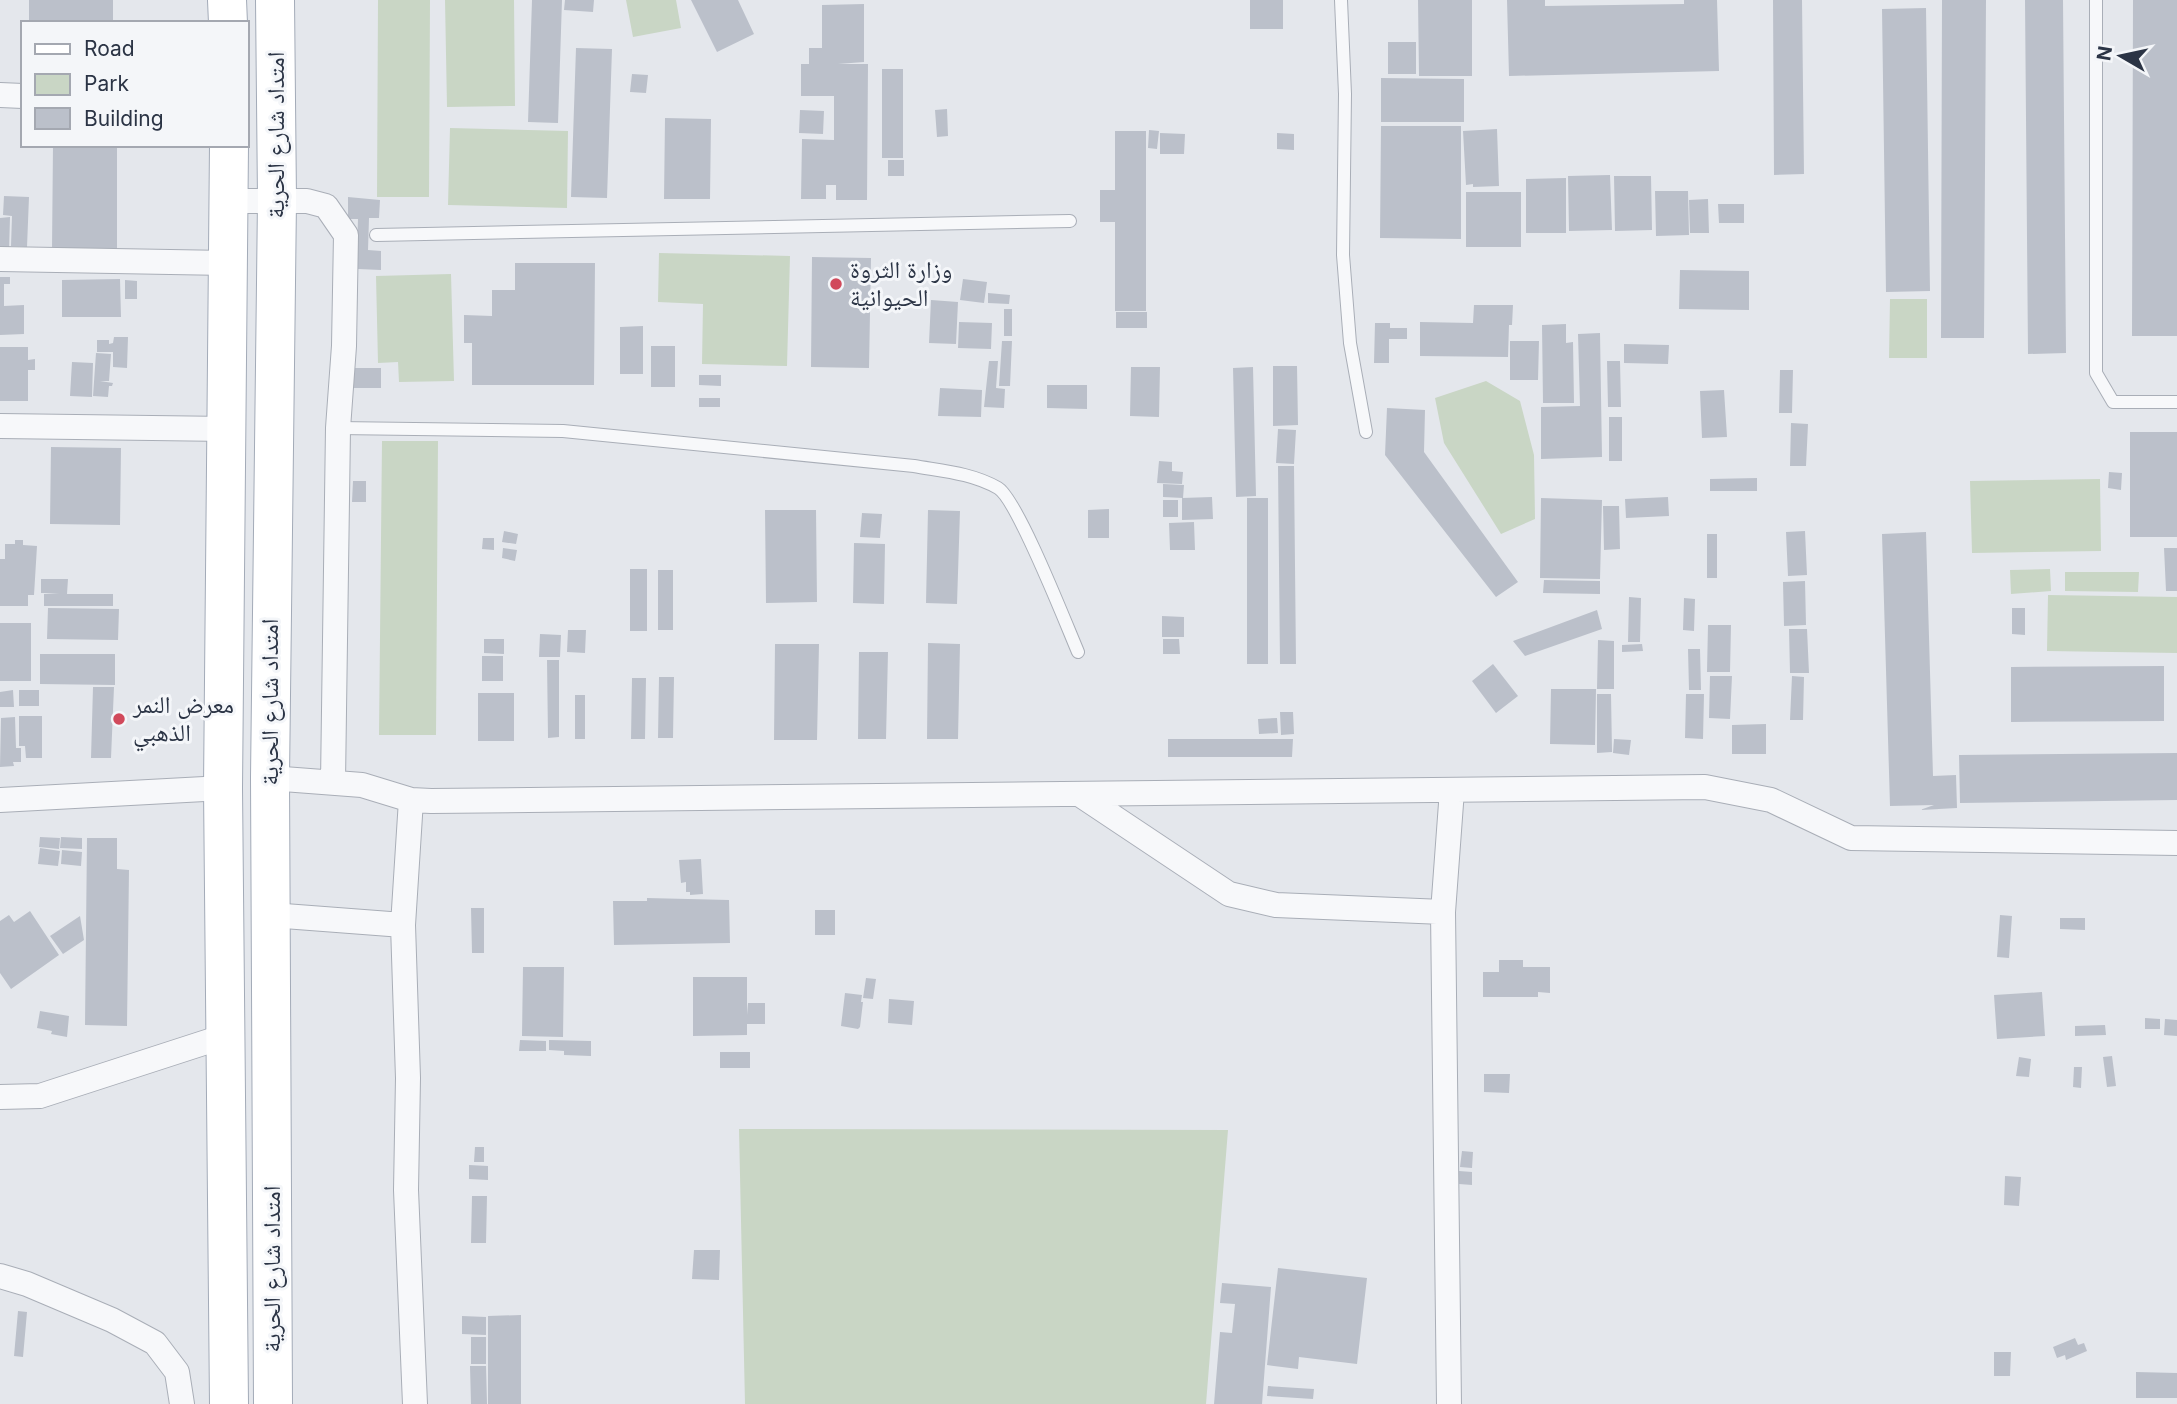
<svg xmlns="http://www.w3.org/2000/svg" width="2177" height="1404" font-family="Inter,'Noto Naskh Arabic',sans-serif">
<style>
.green{fill:#c9d6c5}
.building{fill:#bbc0ca}
.lines{fill:none;stroke-linecap:round;stroke-linejoin:round}
.lane-casing{stroke:#a9aeb7;stroke-width:14}
.street-casing{stroke:#a9aeb7;stroke-width:26}
.primary-casing{stroke:#a3abb8;stroke-width:40}
.lane{stroke:#f7f8fa;stroke-width:12}
.street{stroke:#f7f8fa;stroke-width:24}
.primary{stroke:#fff;stroke-width:38}
.poi-dot{fill:#d1495b;stroke:#f4f6f9;stroke-width:2.5}
.labels{text-anchor:middle;stroke-width:6;stroke-linejoin:round;paint-order:stroke}
.street-label{font-size:24px;fill:#2b3445;stroke:#f4f6f9}
.poi-label{font-size:24px;fill:#2b3445;stroke:#f4f6f9;text-anchor:start}
</style>
<rect width="100%" height="100%" fill="#e4e7ec"/>
<path class="green" d="M378 0H430L429 197H377Z
M445 0H514L515 106 447 107Z
M626 0H676L681 28 633 37Z
M450 128 568 131 567 208 448 205Z
M659 253 790 256 787 366 702 364 703 304 658 302Z
M451 274 454 381 399 382 398 362 378 363 376 276Z
M1890 299H1927V358H1889Z
M1486 381 1520 401 1534 455 1535 519 1501 534 1444 443 1435 398Z
M382 441H438L436 735H379Z
M2100 479 2101 551 1972 553 1970 481Z
M2050 569 2051 591 2011 594 2010 570Z
M2065 572H2139L2138 592 2065 591Z
M2048 595 2177 597V653L2047 651Z
M739 1129 1228 1130 1206 1404H745Z"/>
<path class="building" d="M29 0H113V23H29Z
M532 0H562L558 123 528 122Z
M565 0H594L593 12 564 10Z
M691 0H738L754 34 717 52Z
M1250 0H1283V29H1250Z
M1418 0H1472V76H1419Z
M1507 0H1545V6L1684 4V0H1717L1719 71 1509 76Z
M1773 0H1802L1804 174 1774 175Z
M1942 0H1986L1984 338H1941Z
M2025 0H2063L2066 353 2028 354Z
M2133 0H2177V336H2132Z
M864 4V62L838 64H868L867 200H836V185H826V199H801L802 139 834 140V96H801V64H809V48H822V5Z
M1926 8 1930 291 1886 292 1882 9Z
M1388 42H1416V74H1388Z
M576 48 612 49 607 198 571 197Z
M882 69H903V158H882Z
M632 74 648 75 646 93 630 92Z
M1381 78 1464 79V122H1381Z
M947 109 948 136 937 137 935 110Z
M800 110 824 111 823 134 799 133Z
M665 118 711 119 710 199H664Z
M1381 126H1461V239L1380 238Z
M1497 129 1499 186 1473 187V184L1466 185 1463 131Z
M1149 130 1159 131 1157 149 1148 148Z
M1115 131H1146V311H1115V222H1100V190H1115Z
M1160 133 1185 134 1184 154H1160Z
M1277 133 1294 134V150L1277 149Z
M53 145H117V250L52 249Z
M888 160H904V176H888Z
M1610 175 1612 230 1569 231 1568 176Z
M1614 176H1651L1652 230 1615 231Z
M1566 178V233H1526V179Z
M1655 191H1688L1689 235 1656 236Z
M1466 192H1521V247H1466Z
M4 196 29 197 27 247 11 246 12 216 3 215Z
M348 197 380 200 379 218H369L368 250 381 251V270L358 269V275H348L357 249 358 219H348Z
M1708 199 1709 233H1690L1689 200Z
M1718 204H1744V223H1719Z
M10 217 9 252H0V218Z
M812 257 871 258 869 368 811 367Z
M515 263H595L594 385H472V343H464V315L492 316V290H515Z
M1680 270 1749 271V310L1679 309Z
M0 277H10V284H4V306L24 305V334L0 335Z
M120 279 121 317H62V280Z
M963 279 987 282 984 303 960 300Z
M125 280 137 281V299H125Z
M988 293 1010 295 1009 304 988 303Z
M931 300 958 302 956 344 929 343Z
M1474 305H1513L1512 325H1509L1508 357 1420 356V322L1473 323Z
M1004 309H1012V336H1004Z
M1116 312H1147V328H1116Z
M959 322 992 323 991 349 958 348Z
M1375 323H1390V328H1407V339H1389V363H1374Z
M1566 324V343L1573 342 1574 403H1543L1542 325Z
M643 326V374H620V327Z
M1600 333 1602 457 1541 459V407L1580 406 1578 334Z
M114 337H128L127 368 113 367V352H97V340H109V344L113 343Z
M1002 341H1012L1010 386H999Z
M1510 341H1539L1538 380H1510Z
M1624 344 1669 345 1668 364 1624 363Z
M651 346H675V387H651Z
M0 347H28V360L35 359V370H28V401H0Z
M96 353 111 354 109 381H100L113 383 112 386H109L108 397 93 396Z
M989 361H998L996 388 1005 389 1004 408 984 407Z
M1607 361H1620L1621 407H1608Z
M72 362 93 363 92 397 70 396Z
M1273 366H1297L1298 425 1273 426Z
M1131 367H1160L1159 417 1130 416Z
M1253 367 1256 496 1236 497 1233 368Z
M350 368H381V388H350Z
M1780 370H1793L1792 413H1779Z
M699 375H721V386L699 385Z
M1047 385H1087V409L1047 408Z
M940 388 982 390 981 417 938 416Z
M1724 390 1727 437 1702 438 1700 391Z
M699 398H720V407H699Z
M1387 408 1425 410 1424 452 1518 582 1496 597 1385 455Z
M1609 417H1622V461H1609Z
M1791 423 1808 424 1806 466H1790Z
M1278 429 1296 430 1294 464 1276 463Z
M2130 432H2177V537H2130Z
M51 447 121 448 120 525 50 524Z
M1159 461 1172 462V471L1183 472 1182 484 1157 483Z
M1278 466H1294L1296 664H1280Z
M2109 472 2122 473 2121 490 2108 488Z
M1757 478V491H1710V479Z
M353 481H366V502H352Z
M1163 484 1184 485 1183 498 1163 497Z
M1212 497 1213 519 1182 520V498Z
M1668 497 1669 516 1626 518 1625 499Z
M1247 498H1268V664H1247Z
M1541 498 1602 500 1600 579 1540 578Z
M1163 500H1178V517H1163Z
M1603 506H1619L1620 549 1604 550Z
M1109 509V538H1088V510Z
M765 510H816L817 602 766 603Z
M928 510 960 511 957 604 926 603Z
M862 513 882 514 880 538 860 537Z
M1194 522 1195 550H1170L1169 523Z
M504 531 518 534 516 544 502 542Z
M1805 531 1807 575 1788 576 1786 532Z
M1926 532 1933 776 1956 775 1957 808 1920 810 1934 805 1890 806 1882 534Z
M1707 534H1717V578H1707Z
M483 538H494V550L482 549Z
M15 540H23V545L37 546 34 595H28V606H0V559H5V544H15Z
M854 543 885 544 884 604 853 603Z
M503 548 517 550 515 561 502 558Z
M2164 548H2177V591H2166Z
M630 569H647V631H630Z
M658 570H673V630H658Z
M41 579H68L67 594H113V606H44V594L59 593H41Z
M1544 580 1600 581V594L1543 593Z
M1805 581 1806 625 1784 626 1783 582Z
M1629 597 1641 598 1640 642H1628Z
M1684 598 1695 599 1694 631 1683 630Z
M48 608 119 609 118 640 47 639Z
M2012 608H2025V635L2012 634Z
M1597 610 1602 629 1525 656 1513 641Z
M1162 616 1184 617V637H1162Z
M0 623H31V681H0Z
M1708 625H1731L1730 672H1707Z
M1789 629H1807L1809 673H1790Z
M568 630H586L585 653 567 652Z
M540 634 561 635 560 657H539Z
M484 639H504V654L484 653Z
M1163 639H1179L1180 654H1163Z
M1598 640 1614 641V689H1597Z
M928 643 960 644 958 739H927Z
M775 644H819L817 740H774Z
M1642 644 1643 651 1622 652V645Z
M1688 649H1700L1701 690H1689Z
M859 652H888L886 739H858Z
M40 654H115V685L40 684Z
M482 656H503V681H482Z
M547 660H559V737L548 738Z
M1493 664 1518 696 1496 713 1472 681Z
M2164 666V721L2011 722V667Z
M1710 676H1732L1730 719 1709 718Z
M1792 676 1804 677 1803 720H1790Z
M659 677H674L673 738H658Z
M632 678H646L645 739H631Z
M93 687H114L111 758H91Z
M1551 689H1596L1595 745 1550 744Z
M13 690 14 707H0V692Z
M19 690H39V706H19Z
M478 693H514V741H478Z
M1597 694H1611L1612 752 1597 753Z
M1686 694H1704L1703 739 1685 738Z
M575 695H585V739H575Z
M1280 712H1293L1294 734 1281 735Z
M19 716H42V758H26L25 746H19Z
M15 717 16 748H21V762H13L14 766 0 767 1 718Z
M1277 718 1278 733 1259 734 1258 719Z
M1766 724V754H1732V725Z
M1168 739H1293L1292 757H1168Z
M1614 739 1631 740 1629 755 1613 753Z
M2177 753V800L1960 803 1959 755Z
M40 837 60 838 59 849 39 847Z
M61 837 82 838V849L60 848Z
M87 838H117V869L129 870 127 1026 85 1025Z
M40 848 60 851 58 866 38 864Z
M62 850 82 852 81 866 61 864Z
M701 859 703 894 690 895V892H686V882L681 883 679 860Z
M647 898 729 900 730 943 614 945 613 901H647Z
M471 908H484V953H472Z
M815 910H835V935H815Z
M30 911 59 955 11 989 0 973V921L9 915 14 922Z
M2000 915 2012 916 2009 958 1997 957Z
M80 916 84 940 63 954 50 936Z
M2060 918H2085V930L2060 929Z
M1499 960H1523V967H1550V993L1538 992V997H1483V972H1499Z
M523 967H564L563 1037 522 1036Z
M693 977H747V1015L748 1003H765V1024H747V1035L693 1036Z
M866 978 876 979 873 999 863 998Z
M2042 992 2045 1036 1997 1039 1994 995Z
M845 993 862 995 861 1002H863L860 1027 858 1029 841 1026Z
M889 999 914 1001 912 1025 888 1023Z
M40 1011 69 1016 67 1037 51 1034 52 1031 37 1028Z
M2145 1018 2160 1019V1029H2145Z
M2165 1019 2177 1020V1036L2164 1035Z
M2105 1025 2106 1035 2075 1036V1026Z
M520 1040 546 1041V1051H519Z
M549 1040 591 1041V1056L564 1055V1051L549 1050Z
M720 1052H750V1068H720Z
M2112 1056 2116 1086 2107 1087 2103 1057Z
M2019 1057 2031 1059 2029 1077 2016 1076Z
M2074 1067H2082L2081 1088 2073 1087Z
M1484 1074H1510L1509 1093 1484 1092Z
M475 1147H484V1162H474Z
M1462 1151 1473 1152 1472 1168 1460 1167Z
M469 1165 488 1166V1180L469 1179Z
M1459 1171 1472 1172V1185L1459 1184Z
M2005 1176 2021 1177 2019 1206 2004 1205Z
M472 1196H487L486 1243H471Z
M694 1250H720L719 1280 692 1279Z
M1278 1268 1367 1278 1357 1364 1299 1357 1298 1369 1267 1365Z
M1222 1283 1271 1287 1262 1404H1214L1220 1332 1232 1333 1235 1304 1220 1303Z
M18 1311 27 1312 23 1357 14 1356Z
M521 1315V1404H488V1316Z
M462 1316 486 1317V1335L462 1334Z
M471 1337H486V1364H471Z
M2075 1338 2078 1345 2084 1343 2087 1351 2066 1360 2065 1355 2057 1358 2053 1347Z
M1994 1352H2011L2010 1376H1994Z
M470 1366H486L487 1404H471Z
M2136 1372 2177 1373V1398H2136Z
M1268 1386 1314 1389 1313 1399 1267 1396Z"/>
<g class="lines">
<defs>
<path id="lane" d="M1341 0 1345 94 1343 255 1350 343 1366 432
M2096 0V373L2113 402H2177
M376 235 1070 221
M338 428 563 431 914 466C942 471 972 473 998 488 1017 499 1066 624 1078 652"/>
<path id="street" d="M0 95 23 96
M229 201H307L326 206 346 235 344 346 338 428 333 782
M0 259 227 263
M0 426 228 429
M270 778 362 785 411 800 431 801 1705 787 1771 800 1851 838 2177 843
M1079 794 1229 894 1276 905 1443 912
M0 800 223 788
M411 800 403 925 408 1078 406 1190 415 1404
M271 915 403 925
M0 1097 40 1096 225 1036
M0 1276 27 1284 112 1320 155 1343 177 1372 182 1404
M1449 1404 1443 912 1452 790"/>
<path id="primary" d="M227 0 228 23
M229 145 223 788 229 1404
M273 1404 270 778 277 200 275 0"/>
</defs>
<use href="#lane" class="lane-casing"/>
<use href="#street" class="street-casing"/>
<use href="#primary" class="primary-casing"/>
<use href="#lane" class="lane"/>
<use href="#street" class="street"/>
<use href="#primary" class="primary"/>
</g>
<g class="poi-dot">
<circle cx="836" cy="284" r="7"/>
<circle cx="119" cy="719" r="7"/>
</g>
<g class="labels">
<g class="street-label">
<text transform="translate(276 135) rotate(-90)" y="8">امتداد شارع الحرية</text>
<text transform="translate(270 702) rotate(-90)" y="8">امتداد شارع الحرية</text>
<text transform="translate(272 1269) rotate(-90)" y="8">امتداد شارع الحرية</text>
</g>
<g class="poi-label">
<text x="850" y="278">وزارة الثروة<tspan x="850" dy="28">الحيوانية</tspan></text>
<text x="133" y="713">معرض النمر<tspan x="133" dy="28">الذهبي</tspan></text>
</g>
</g>
<rect x="21" y="21" width="228" height="126" fill="#f4f6f9" stroke="#a4a8b1" stroke-width="2"/>
<rect x="35" y="44" width="35" height="10" fill="#ffffff" stroke="#a4a8b1" stroke-width="2"/>
<text x="84" y="56" font-size="21" fill="#2b3445">Road</text>
<rect x="35" y="74" width="35" height="21" fill="#c9d6c5" stroke="#a4a8b1" stroke-width="2"/>
<text x="84" y="91" font-size="21" fill="#2b3445">Park</text>
<rect x="35" y="108" width="35" height="21" fill="#bbc0ca" stroke="#a4a8b1" stroke-width="2"/>
<text x="84" y="126" font-size="21" fill="#2b3445">Building</text>
<g transform="translate(2121 56) rotate(279)" stroke="#f4f6f9" stroke-width="5" paint-order="stroke">
<path d="M0-5L12 26L0 18L-12 26Z" fill="#2b3445"/>
<text y="-10" font-size="19" font-weight="bold" text-anchor="middle" fill="#2b3445">N</text>
</g>
</svg>
